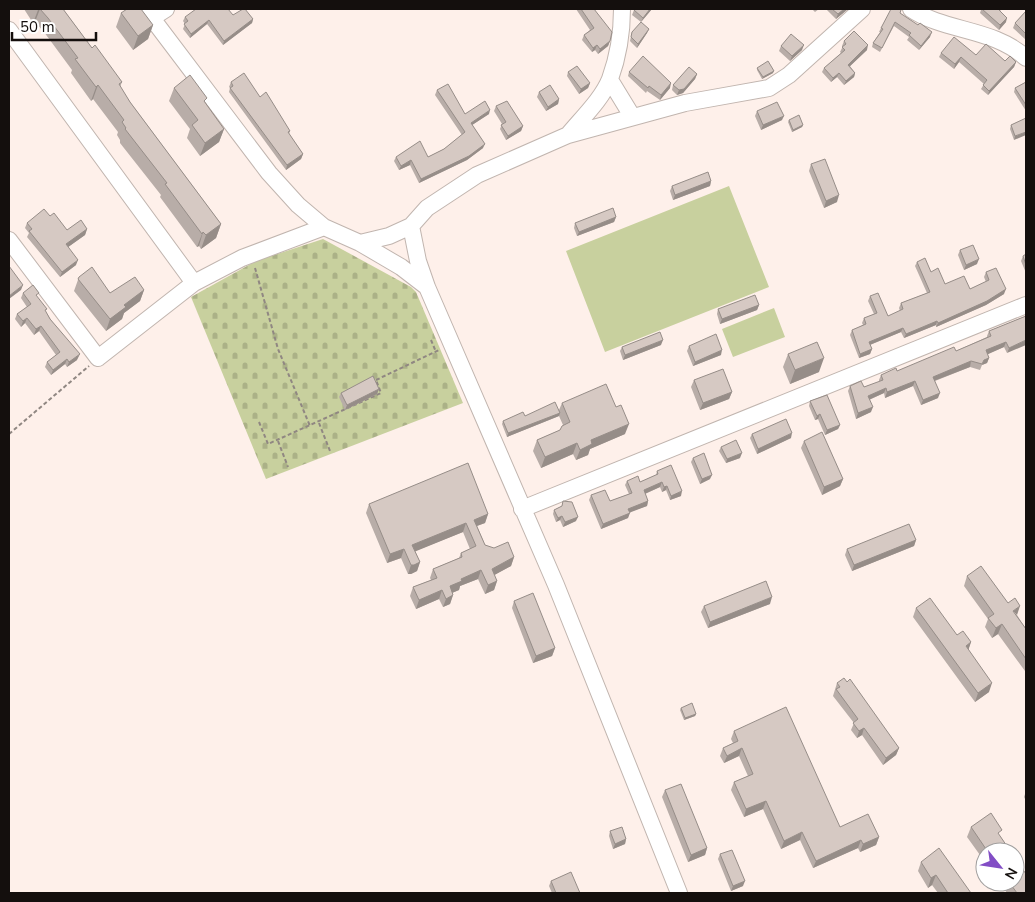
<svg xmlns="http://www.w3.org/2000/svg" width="1035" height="902" font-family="'Nunito Sans',sans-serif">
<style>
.cemetery{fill:url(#cemetery-stones)}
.pitch{fill:#c8d09e}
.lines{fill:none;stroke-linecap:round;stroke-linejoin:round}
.minor-casing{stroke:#c1b5af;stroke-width:18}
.path{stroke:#908782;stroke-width:2;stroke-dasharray:4 2.5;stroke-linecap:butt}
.minor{stroke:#fff;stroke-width:16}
.wall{fill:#b8ada8}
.shaded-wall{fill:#968d88}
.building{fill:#d6c9c3;stroke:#968d88}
</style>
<defs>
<pattern id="cemetery-stones" width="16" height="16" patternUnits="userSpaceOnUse" patternTransform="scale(1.25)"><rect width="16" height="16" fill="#c8d09e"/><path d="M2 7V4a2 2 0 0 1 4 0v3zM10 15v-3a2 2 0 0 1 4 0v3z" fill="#abb187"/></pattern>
</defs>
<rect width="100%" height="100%" fill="#fef0ea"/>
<path class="cemetery" d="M323 239 411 287 416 292 463 403 266 479 191 297 256 261Z"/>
<path class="pitch" d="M729 186 769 287 605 352 566 251Z
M774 308 785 337 733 357 722 329Z"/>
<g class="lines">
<defs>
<path id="minor" d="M145 9 269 173 298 205 324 227 360 243 401 267 427 287 556 585 679 893
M911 9C945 32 994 28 1026 58
M152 18 166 9
M9 30 194 283
M610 80 632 116
M568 135C582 118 602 99 610 79 618 57 622 31 622 9
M411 226 418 261 427 287
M9 240 98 358 194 283 242 258 324 227
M360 243 389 236 411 226 427 208 477 175 568 135 685 103 769 88 789 75 862 9
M522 509 1026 305"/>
</defs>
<use href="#minor" class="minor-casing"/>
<path class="path" d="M255 268 278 349 310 426
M431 340 436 352
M376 380 439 350
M259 422 268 444 381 393 376 380
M319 423 330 451
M9 434 89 366
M278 441 288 467"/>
<use href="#minor" class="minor"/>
</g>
<path class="wall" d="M24 9H63L92 48 122 82 120 87 130 102 221 224 216 238 201 249 199 246 197 247 160 197 161 195 120 143V140L117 135 118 132 93 99 91 101 71 73 72 70 44 32 35 22 33 23Z
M576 9H594L610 41 608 46 598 54 595 50 592 52 582 40 584 35 590 30Z
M652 9 641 22 632 15 634 10Z
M812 9H819L815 12Z
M826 9H848L836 19Z
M981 9H1001L1000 12 1006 22 999 30 980 13 981 10Z
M1026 11V40L1013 28 1015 23Z
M121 13 153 25 148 39 133 50 116 27Z
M900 13 930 37 919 50 907 40 909 37 894 26 880 52 872 47 873 43 880 32H879L881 28Z
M233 15 253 19 252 23 223 45 207 24 190 38 183 29 185 24 183 21 185 17Z
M649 29 647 33 637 48 630 41 632 32Z
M844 41 867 50 850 66 855 73 854 77 844 85 837 77 831 82 822 72 824 68 841 53 840 52 843 46H842Z
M781 46 802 50 790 61 779 51Z
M941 53 976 55 1016 62 1014 67 988 95 981 89 984 84 959 62 954 69 939 57Z
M757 68 773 73 762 79 757 70Z
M568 72 590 83 588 88 579 94 567 76Z
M629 72 670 88 660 100 647 91 646 93 628 76Z
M697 74 695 79 683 93 677 95 672 90 673 85Z
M231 82 260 97 290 131 289 134 303 154 301 159 286 170 229 92 230 88 229 87Z
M1026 82V111L1014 92 1015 88Z
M174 88 205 103 224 129 219 142 200 156 187 138 190 129 169 101Z
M437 90 465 114H489L472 125 483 148 467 160 419 183 410 165 399 170 394 161 396 157H428L444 149 462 135 435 95Z
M539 92 559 99 558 104 546 111 537 97Z
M496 106 523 126 521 131 506 140 500 129 502 124 494 111Z
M757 111 782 120 761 130 755 116Z
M1026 118 1014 140 1010 129 1011 125Z
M789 120 803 125 802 127 792 132 788 122Z
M811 164 837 202 824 208 809 171Z
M711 181 710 186 673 200 670 191 672 186Z
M50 216 67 230 87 229 85 235 68 247 76 265 60 277 27 237 29 233 25 228 27 223Z
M616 217 614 222 577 236 574 228 575 223Z
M960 250 977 264 964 270 958 255Z
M1026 254V273L1021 261 1023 256Z
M917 262 931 272 945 284 970 289 986 282 984 277 986 272 1004 294 986 305 936 327V325L904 338 901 332 870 345 872 349 870 354 859 358 850 335 852 330 863 325 862 323 864 318 874 314 868 301 870 296 888 316 900 311 899 308 901 303 927 293 915 266Z
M79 277 110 293 144 290 140 301 124 313 122 319 106 331 74 291Z
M23 293 37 297 46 312 77 360 67 367 65 364 51 375 45 367 47 362 56 355 39 331 34 335 25 323 21 327 15 319 17 314 27 307 21 298Z
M759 305 757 310 720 324 717 314 718 309Z
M1026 316 1007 353 1004 347 987 354 989 358 987 363 982 365 980 370 970 367 935 381 938 398 921 405 913 386 885 398 884 393 869 400 871 412 856 419 848 391 850 386 864 387 879 382V380L881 375 897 371 956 351 987 337V336L989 331Z
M661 345 623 360 620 351 622 347Z
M689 346 721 355 693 366 687 351Z
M788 354 819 372 790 384 783 367Z
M694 380 732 392 729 399 700 410 691 387Z
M379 389 377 394 345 410 339 397 341 393Z
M810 401 840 425 838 429 825 435 818 419 815 420 809 406Z
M562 403 625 434 590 449 588 455 576 460 573 454 541 468 533 451 537 440 560 430 563 425 559 416 507 437 502 424 503 421 525 416 559 410Z
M752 434 791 438 757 454 750 438Z
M804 441 843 479 840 486 822 495 801 448Z
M721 447 740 458 726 463 719 451Z
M693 458 710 479 700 484 691 462Z
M657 471 681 496 670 500 666 490 662 492 660 487 645 494 648 501 647 506 629 512 628 518 601 529 589 500 591 495 610 501 629 494 625 485 627 481 640 482 656 475Z
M563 501 576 521 563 527 560 520 556 522 553 514 554 510 562 506Z
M369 504 488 514 485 523 477 526 485 545 514 557 511 566 494 575 497 581 494 590 485 594 478 579 460 586 459 590 452 593 453 595 450 604 443 607 439 599 416 609 410 596 413 587 431 580 430 578 433 569 459 558 461 553 470 549 463 532 415 551 420 562 417 571 411 574H408L401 558 387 563 366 513Z
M916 540 914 546 852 571 845 555 847 549Z
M967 576 1017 615 1026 629V670L1025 671 998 634 992 638 985 627 988 619 964 586Z
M514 601 555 648 552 656 533 663 512 608Z
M770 604 708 628 701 612 704 606Z
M916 608 957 635 971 642 968 650 989 692 975 702 913 617Z
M837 683 899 748 896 755 883 765 862 735 857 738 851 730 854 723 833 696Z
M681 708 696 714 695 716 684 720 680 710Z
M734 731 840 827 879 837 876 845 860 852 858 848 813 868 800 840 781 849 763 809 744 817 731 790 734 782 748 776 739 756 724 763 720 756 723 748 733 743 731 739Z
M665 790 707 848 705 855 688 862 662 797Z
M1026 791V801L1024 797Z
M971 827 1000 836 1011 852H985V862L967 837Z
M610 831 626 839 625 844 613 849 609 836Z
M720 854 743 886 731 891 718 859Z
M921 862 971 893H938L932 885 928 888 918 871Z
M551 881 580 893H552L549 886Z
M999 882H1015L1026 893H1007Z"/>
<path class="shaded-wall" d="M40 9 35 22 33 23 38 10Z
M650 9H652L641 22 643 18Z
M844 9H848L836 19 838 14Z
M1007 18 1006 22 999 30 1000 25Z
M253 19 252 23 223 45 224 41Z
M209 20 207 24 190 38 191 34Z
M153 25 148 39 133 50 138 36Z
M649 29 647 33 637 48 638 44Z
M932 32 930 37 919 50 921 46Z
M610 41 608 46 598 54 600 49Z
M597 45 595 50 592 52 593 48Z
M804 45 802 50 790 61 792 56Z
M868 45 867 50 847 69 848 65Z
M961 57 959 62 954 69 955 64Z
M1016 62 1014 67 988 95 989 91Z
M774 71 773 73 762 79 763 77Z
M839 73 837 77 831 82 833 78Z
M855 73 854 77 844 85 846 81Z
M697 74 695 79 683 93 677 95 679 90Z
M590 83 588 88 579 94 581 89Z
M671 83 670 88 660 100 661 95Z
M98 85 93 99 91 101 96 87Z
M559 99 558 104 546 111 548 107Z
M490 110 489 114 469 127 471 123Z
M784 116 782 120 761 130 763 125Z
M803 125 802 127 792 132 793 130Z
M523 126 521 131 506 140 508 136Z
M224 129 219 142 200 156 205 143Z
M1026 132V135L1014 140 1015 136Z
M485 144 483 148 467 160 419 183 421 179Z
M303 154 301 159 286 170 287 165Z
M411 160 410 165 399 170 401 166Z
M711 181 710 186 673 200 675 195Z
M839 195 837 202 824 208 826 201Z
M616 217 614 222 577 236 579 232Z
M221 224 216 238 201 249 206 235Z
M87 229 85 235 64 250 66 244Z
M203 232 199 246 197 247 202 234Z
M979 259 977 264 964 270 966 265Z
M78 260 76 265 60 277 62 272Z
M23 285 21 290 9 299V296Z
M1006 289 1004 294 986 305 936 327 938 323Z
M144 290 140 301 124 313 122 319 106 331 110 319 124 305Z
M759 305 757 310 720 324 722 319Z
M27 318 25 323 21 327 23 321Z
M937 321 936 325 904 338 906 334Z
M41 326 39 331 34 335 36 329Z
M903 328 901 332 867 346 869 342Z
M663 340 661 345 623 360 625 355Z
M1026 340V345L1007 353 1009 348Z
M1006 342 1004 347 984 356 986 350Z
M872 349 870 354 859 358 860 354Z
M722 350 721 355 693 366 695 362Z
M80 354 77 360 67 367 69 362Z
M824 358 819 372 790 384 795 370Z
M989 358 987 363 982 365 984 360Z
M67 359 65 364 51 375 53 370Z
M971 361 970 367 931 382 933 377Z
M915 381 913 386 885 398 887 392Z
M886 388 884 393 866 401 868 396Z
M379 389 377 394 345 410 347 405Z
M732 392 729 399 700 410 703 403Z
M940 393 938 398 921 405 923 400Z
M873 407 871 412 856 419 858 413Z
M560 413 559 416 507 437 508 433Z
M820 414 818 419 815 420 817 416Z
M629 424 625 434 590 449 588 455 576 460 580 450 591 440Z
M840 425 838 429 825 435 827 430Z
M792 433 791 438 757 454 758 449Z
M577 443 573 454 541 468 545 457Z
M742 453 740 458 726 463 727 459Z
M712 475 710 479 700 484 702 479Z
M843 479 840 486 822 495 824 487Z
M662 482 660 487 642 495 644 490Z
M667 486 666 490 662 492 664 487Z
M682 491 681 496 670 500 671 496Z
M648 501 647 506 626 514 628 509Z
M630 513 628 518 601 529 603 524Z
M488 514 485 523 471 528 474 520Z
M562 516 560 520 556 522 558 518Z
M578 517 576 521 563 527 565 522Z
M466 523 463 532 409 554 412 545Z
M916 540 914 546 852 571 854 565Z
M404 549 401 558 387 563 390 554Z
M514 557 511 566 489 578 492 569Z
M420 562 417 571 411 574H408L411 565Z
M481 570 478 579 460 586 459 590 447 595 450 586 461 579Z
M497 581 494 590 485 594 488 585Z
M442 590 439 599 416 609 419 600Z
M453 595 450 604 443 607 446 599Z
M772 597 770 604 708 628 710 622Z
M1020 606 1017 615 1013 611Z
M1002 624 998 634 992 638 996 628Z
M971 642 968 651 966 646Z
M555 648 552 656 533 663 536 656Z
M992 683 989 692 975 702 978 693Z
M696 714 695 716 684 720 685 718Z
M864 728 862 735 857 738 859 731Z
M742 748 739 756 724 763 727 756Z
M899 748 896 755 883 765 886 758Z
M766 801 763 809 744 817 746 809Z
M802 832 800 840 781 849 784 841Z
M879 837 876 845 860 852 863 844Z
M626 839 625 844 613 849 615 844Z
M861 840 858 848 813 868 816 861Z
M707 848 705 855 688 862 691 855Z
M936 875 932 885 928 888 931 878Z
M745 881 743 886 731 891 733 886Z"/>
<path class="building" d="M38 9H63L92 48 95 45 122 82 119 84 130 102 221 224 206 235 203 232 202 234 165 184 167 183 125 129 126 128 122 122 124 120 98 85 96 87 75 59 78 58 48 18 40 9 38 10Z
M127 9H141L153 25 138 36 121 13Z
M196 9H228L233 15 243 9H245L253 19 224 41 209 20 191 34 184 24 188 21 185 17Z
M581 9H594L612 32 610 41 600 49 597 45 593 48 584 35 594 28Z
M635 9H650L643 18 634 10Z
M832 9H844L838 14Z
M891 9H898L901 10 900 13 918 25 920 23 932 32 921 46 909 35 911 33 895 22 882 48 873 43 883 29 881 28Z
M982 9H1001L999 10 1007 18 1000 25Z
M1026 11V34L1015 23Z
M641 22 649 29 638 44 631 37 632 32Z
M854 31 868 45 848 65 855 73 846 81 839 73 833 78 824 68 845 50 842 47 846 44 844 41Z
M791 34 804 45 792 56 781 46Z
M954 37 976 55 986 44 1005 61 1010 56 1016 62 989 91 983 85 987 80 961 57 955 64 941 53Z
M643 56 671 83 661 95 649 86 648 88 629 72Z
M768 61 774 71 763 77 757 68Z
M577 66 590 83 581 89 568 72Z
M689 67 697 74 684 89 679 90 673 85Z
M244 73 260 97 266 92 290 131 288 132 303 154 287 165 230 88 233 86 231 82Z
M190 75 207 98 204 101 224 129 205 143 192 125 198 120 174 88Z
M1026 82V105L1015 88Z
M448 84 465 114 485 101 490 110 471 123 485 144 469 156 421 179 411 160 401 166 396 157 420 141 428 157 444 149 465 132 437 90Z
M550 85 559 99 548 107 539 92Z
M507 101 523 126 508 136 501 125 506 122 496 106Z
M777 102 784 116 763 125 757 111Z
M799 115 803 125 793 130 789 120Z
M1026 118V132L1015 136 1011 125Z
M825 159 839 195 826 201 811 164Z
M708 172 711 181 675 195 672 186Z
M613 208 616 217 579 232 575 223Z
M44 209 50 216 54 213 67 230 81 220 87 229 66 244 78 260 62 272 29 231 32 229 27 223Z
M973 245 979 259 966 265 960 250Z
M1026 254V265L1023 256Z
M925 258 931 272 938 268 945 284 964 276 970 289 989 280 986 272 996 268 1006 289 987 301 938 323 937 321 906 334 903 328 869 342 872 349 860 354 852 330 866 324 864 318 877 313 870 296 878 293 888 316 903 309 901 303 930 292 917 262Z
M9 266 23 285 9 296Z
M92 267 110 293 135 277 144 290 124 305 126 307 110 319 78 279 79 277Z
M33 285 39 293 36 295 47 309 45 310 50 319 80 354 69 362 67 359 53 370 47 362 60 352 41 326 36 329 27 318 23 321 17 314 31 304 23 293Z
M755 295 759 305 722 319 718 309Z
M1026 316V340L1009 348 1006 342 986 350 989 358 984 360 982 364 971 361 933 377 940 393 923 400 915 381 887 392 886 388 868 396 873 407 858 413 850 386 861 381 864 387 883 380 881 375 896 368 897 371 954 347 956 351 991 336 989 331Z
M660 332 663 340 625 355 622 347Z
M716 334 722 350 695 362 689 346Z
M817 342 824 358 795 370 788 354Z
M723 369 732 392 703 403 694 380Z
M373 376 379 389 347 405 341 393Z
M606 384 616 407 621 405 629 424 591 440 592 444 580 450 577 443 545 457 537 440 560 430 562 426 570 422 562 403Z
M827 395 840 425 827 430 820 414 817 416 810 401Z
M555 402 560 413 508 433 503 421 523 412 525 416Z
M786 419 792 433 758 449 752 434Z
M822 432 843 479 824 487 804 441Z
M736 440 742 453 727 459 721 447Z
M704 453 712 475 702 479 693 458Z
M468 463 488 514 474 520 485 545 494 548 508 542 514 557 492 569 497 581 488 585 481 570 461 579 462 581 450 586 453 595 446 599 442 590 419 600 413 587 437 578 433 569 462 557 461 553 476 546 466 523 412 545 420 562 414 565H411L404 549 390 554 369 504Z
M671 465 682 491 671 496 667 486 664 487 662 482 644 490 648 501 628 509 630 513 603 524 591 495 605 490 610 501 632 493 627 481 638 476 640 482 658 474 657 471Z
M563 501 572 502 578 517 565 522 562 516 558 518 554 510 562 506Z
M909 524 916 540 854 565 847 549Z
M981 566 1008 603 1015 598 1020 606 1013 611 1026 629V659L1002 624 996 628 988 618 994 614 967 576Z
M766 581 772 597 710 622 704 606Z
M533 593 555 648 536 656 514 601Z
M930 598 957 635 963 631 971 642 966 646 992 683 978 693 916 608Z
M844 678 847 682 850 679 899 748 886 758 864 728 859 731 853 723 858 719 836 689 840 687 837 683Z
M692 703 696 714 685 718 681 708Z
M786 707 840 827 868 814 879 837 863 844 861 840 816 861 802 832 784 841 766 801 746 809 734 782 753 774 742 748 727 756 723 748 738 741 734 731Z
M681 784 707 848 691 855 665 790Z
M991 813 1002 830 998 833 1011 852H988L971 827Z
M622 827 626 839 615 844 610 831Z
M939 848 971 893H948L936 875 931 878 921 862Z
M732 850 745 881 733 886 720 854Z
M1015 858 1026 874V893H1017L1009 882H1015Z
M571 872 580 893H556L551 881Z"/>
<rect width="1035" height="902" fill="none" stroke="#140f0d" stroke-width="20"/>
<g transform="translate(1000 867) rotate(120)"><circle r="24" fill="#ffffff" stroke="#a19f9e"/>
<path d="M0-4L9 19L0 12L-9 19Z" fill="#824dc5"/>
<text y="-8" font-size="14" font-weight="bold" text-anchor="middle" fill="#140f0d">N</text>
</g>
<path d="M12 32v8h84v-8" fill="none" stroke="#140f0d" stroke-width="2.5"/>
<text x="20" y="32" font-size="15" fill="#140f0d" stroke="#ffffff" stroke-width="4" paint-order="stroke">50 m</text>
</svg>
